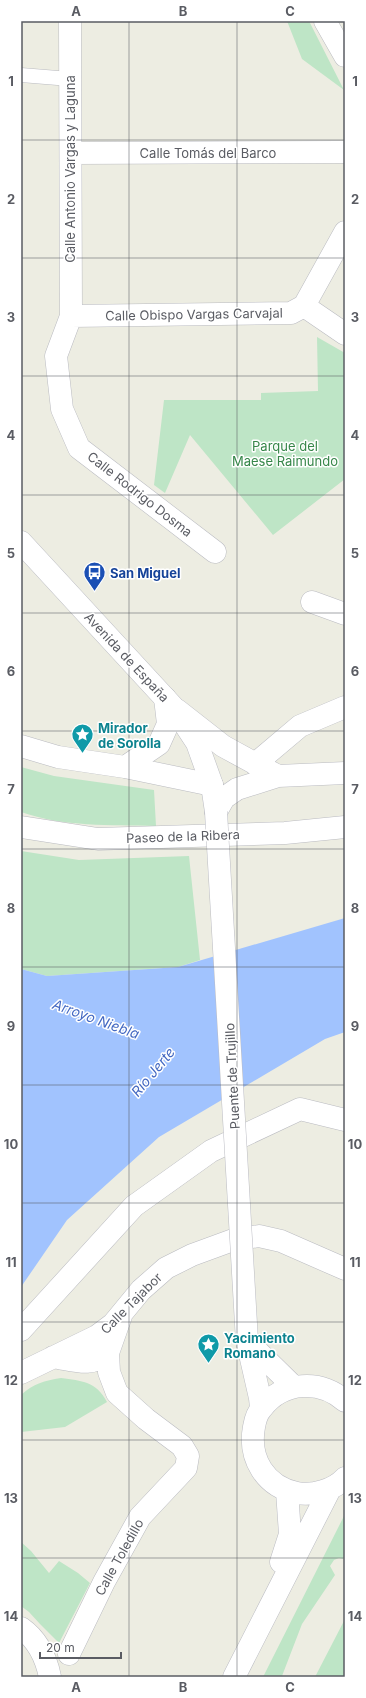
<svg xmlns="http://www.w3.org/2000/svg" width="366" height="1698" font-family="Inter,sans-serif">
<style>
.green{fill:#bee5c6}
.water{fill:#a1c3fe}
.lines{fill:none;stroke-linecap:round;stroke-linejoin:round}
.service-casing{stroke:#babbc1;stroke-width:15}
.pedestrian-casing{stroke:#babbc1;stroke-width:23}
.minor-casing{stroke:#babbc1;stroke-width:23}
.secondary-casing{stroke:#bbbcc3;stroke-width:23}
.service{stroke:#fff;stroke-width:14}
.pedestrian{stroke:#fff;stroke-width:22}
.minor{stroke:#fff;stroke-width:22}
.secondary{stroke:#fff;stroke-width:22}
.secondary-bridge-casing{stroke:#bbbcc3;stroke-width:23;stroke-linecap:butt}
.secondary-bridge{stroke:#fff;stroke-width:22}
.grid{fill:none;stroke:#5a5c63;stroke-width:1;stroke-opacity:0.55}
.labels{text-anchor:middle;stroke-width:3;stroke-linejoin:round;paint-order:stroke}
.street-label{font-size:13px;fill:#5a5c63;stroke:#fff}
.park-label{font-size:13px;fill:#368649;stroke:#fff}
.transit-label{font-size:13px;font-weight:bold;fill:#164399;stroke:#fff;text-anchor:start}
.culture-label{font-size:13px;font-weight:bold;fill:#0d838f;stroke:#fff;text-anchor:start}
.water-label{font-size:14px;font-style:italic;fill:#4368c2;stroke:#fff}
.neatline{fill:none;stroke:#5a5c63;stroke-width:1.5}
.grid-label{font-size:13px;text-anchor:middle;font-weight:bold;fill:#5a5c63}
</style>
<rect width="100%" height="100%" fill="#edede2"/>
<path class="green" d="M287 21H309L344 90 302 59Z
M317 337 345 353V479L273 535 190 435 165 493 154 485 164 400H261V393L318 391Z
M21 767 54 776 154 790 156 826C111 825 63 827 21 812Z
M21 851 79 860 189 856 200 960 178 967 47 976 21 969Z
M61 1378C82 1381 96 1381 107 1402L65 1427 21 1432V1395C34 1383 44 1381 61 1378Z
M345 1514V1555L343 1559 339 1558 334 1560 330 1566 335 1575 302 1624 282 1676 263 1677Z
M21 1542 31 1551 49 1573 59 1561 78 1573 90 1583 59 1643 40 1624 29 1612 21 1606Z
M345 1619V1677H315Z"/>
<path class="water" d="M345 918V1032L325 1039 159 1137 67 1220 21 1287V969L47 976 178 967Z"/>
<g class="lines">
<defs>
<path id="service" d="M21 75 70 79"/>
<path id="pedestrian" d="M21 1330 134 1206 211 1151 300 1109 345 1120"/>
<path id="minor" d="M70 21 71 316 56 356 62 409 79 448 215 552
M325 21 345 56
M71 153 344 152
M304 306 345 334
M71 316 291 313 304 306 345 232
M312 602 345 614
M177 710 223 746 278 776
M21 746 58 757 125 767 212 785
M255 764 300 726 345 707
M125 767 159 744 168 724 165 698
M216 812 224 798 237 789 278 776 345 773
M21 827 98 839 285 833 345 827
M53 1357C74 1360 91 1368 108 1353
M21 1373 97 1336 113 1324 141 1290 166 1268 192 1255 233 1240 259 1236 281 1241 345 1269
M21 1628C38 1640 46 1657 50 1677
M69 1654 104 1582 140 1517 186 1468 188 1456 182 1446 146 1419 117 1393 109 1372 108 1353 121 1316"/>
<path id="secondary" d="M21 542 174 708 197 743 212 785 216 812
M247 1341 260 1398 261 1408
M247 1341 294 1387
M345 1401C320 1379 283 1381 262 1408 257 1413 255 1421 254 1427 248 1459 266 1487 297 1493 313 1496 334 1490 345 1478
M281 1562 290 1534 287 1491
M234 1677 330 1489"/>
</defs>
<use href="#service" class="service-casing"/>
<use href="#pedestrian" class="pedestrian-casing"/>
<use href="#minor" class="minor-casing"/>
<use href="#secondary" class="secondary-casing"/>
<use href="#service" class="service"/>
<use href="#pedestrian" class="pedestrian"/>
<use href="#minor" class="minor"/>
<use href="#secondary" class="secondary"/>
<defs>
<path id="secondary-bridge" d="M216 812 247 1341"/>
</defs>
<use href="#secondary-bridge" class="secondary-bridge-casing"/>
<use href="#secondary-bridge" class="secondary-bridge"/>
</g>
<path class="grid" d="M129 21V1677M237 21V1677M21 140H345M21 258H345M21 376H345M21 495H345M21 613H345M21 731H345M21 849H345M21 967H345M21 1085H345M21 1203H345M21 1322H345M21 1440H345M21 1558H345"/>
<defs>
<symbol id="bus-pin" viewBox="-11 -11 22 30"><path d="M0 17L-7.5 6A9.5 9.5 0 1 1 7.5 6Z" fill="#1a4fb4" stroke="#fff"/><path d="M-5-6H5V4H4V6H2V4H-2V6H-4V4H-5ZM-3.5-4V0h7V-4ZM-3.5 1.2v1.5H-2V1.2ZM2 1.2v1.5H3.5V1.2Z" fill="#fff"/></symbol>
<symbol id="sight-pin" viewBox="-11 -11 22 30"><path d="M0 17L-7.5 6A9.5 9.5 0 1 1 7.5 6Z" fill="#0f9aa8" stroke="#fff"/><path d="M0-6L1.8-2.2L6-1.7L2.9 1.2L3.7 5.4L0 3.3L-3.7 5.4L-2.9 1.2L-6-1.7L-1.8-2.2Z" fill="#fff"/></symbol>
</defs>
<g fill-rule="evenodd">
<use href="#bus-pin" x="82" y="560" width="25" height="34"/>
<use href="#sight-pin" x="70" y="722" width="25" height="34"/>
<use href="#sight-pin" x="196" y="1332" width="25" height="34"/>
</g>
<g class="labels">
<g class="street-label">
<text x="208" y="158">Calle Tomás del Barco</text>
<text transform="translate(70 169) rotate(-90)" y="5">Calle Antonio Vargas y Laguna</text>
<text transform="translate(194 314) rotate(-1)" y="5">Calle Obispo Vargas Carvajal</text>
<text transform="translate(140 494) rotate(38)" y="5">Calle Rodrigo Dosma</text>
<text transform="translate(127 657) rotate(47)" y="5">Avenida de España</text>
<text transform="translate(183 836) rotate(-2)" y="5">Paseo de la Ribera</text>
<text transform="translate(232 1076) rotate(-93)" y="5">Puente de Trujillo</text>
<text transform="translate(131 1303) rotate(-45)" y="5">Calle Tajabor</text>
<text transform="translate(119 1557) rotate(-61)" y="5">Calle Toledillo</text>
</g>
<g class="park-label">
<text x="285" y="451">Parque del<tspan x="285" dy="15">Maese Raimundo</tspan></text>
</g>
<g class="transit-label">
<text x="110" y="578">San Miguel</text>
</g>
<g class="culture-label">
<text x="98" y="733">Mirador<tspan x="98" dy="15">de Sorolla</tspan></text>
<text x="224" y="1343">Yacimiento<tspan x="224" dy="15">Romano</tspan></text>
</g>
<g class="water-label">
<text transform="translate(96 1019) rotate(20)" y="5">Arroyo Niebla</text>
<text transform="translate(153 1072) rotate(-50)" y="5">Río Jerte</text>
</g>
</g>
<rect width="366" height="1698" fill="none" stroke="#ffffff" stroke-width="44"/>
<path d="M40 1652v6h81v-6" fill="none" stroke="#5a5c63" stroke-width="2"/>
<text x="46" y="1652" font-size="12" fill="#5a5c63" stroke="#ffffff" stroke-width="3" paint-order="stroke">20 m</text>
<rect x="22" y="22" width="322" height="1654" class="neatline"/>
<g class="grid-label">
<text x="76" y="16">A</text>
<text x="183" y="16">B</text>
<text x="290" y="16">C</text>
<text x="11" y="86">1</text>
<text x="355" y="86">1</text>
<text x="11" y="204">2</text>
<text x="355" y="204">2</text>
<text x="11" y="322">3</text>
<text x="355" y="322">3</text>
<text x="11" y="440">4</text>
<text x="355" y="440">4</text>
<text x="11" y="558">5</text>
<text x="355" y="558">5</text>
<text x="11" y="676">6</text>
<text x="355" y="676">6</text>
<text x="11" y="794">7</text>
<text x="355" y="794">7</text>
<text x="11" y="913">8</text>
<text x="355" y="913">8</text>
<text x="11" y="1031">9</text>
<text x="355" y="1031">9</text>
<text x="11" y="1149">10</text>
<text x="355" y="1149">10</text>
<text x="11" y="1267">11</text>
<text x="355" y="1267">11</text>
<text x="11" y="1385">12</text>
<text x="355" y="1385">12</text>
<text x="11" y="1503">13</text>
<text x="355" y="1503">13</text>
<text x="11" y="1621">14</text>
<text x="355" y="1621">14</text>
<text x="76" y="1692">A</text>
<text x="183" y="1692">B</text>
<text x="290" y="1692">C</text>
</g>
</svg>
